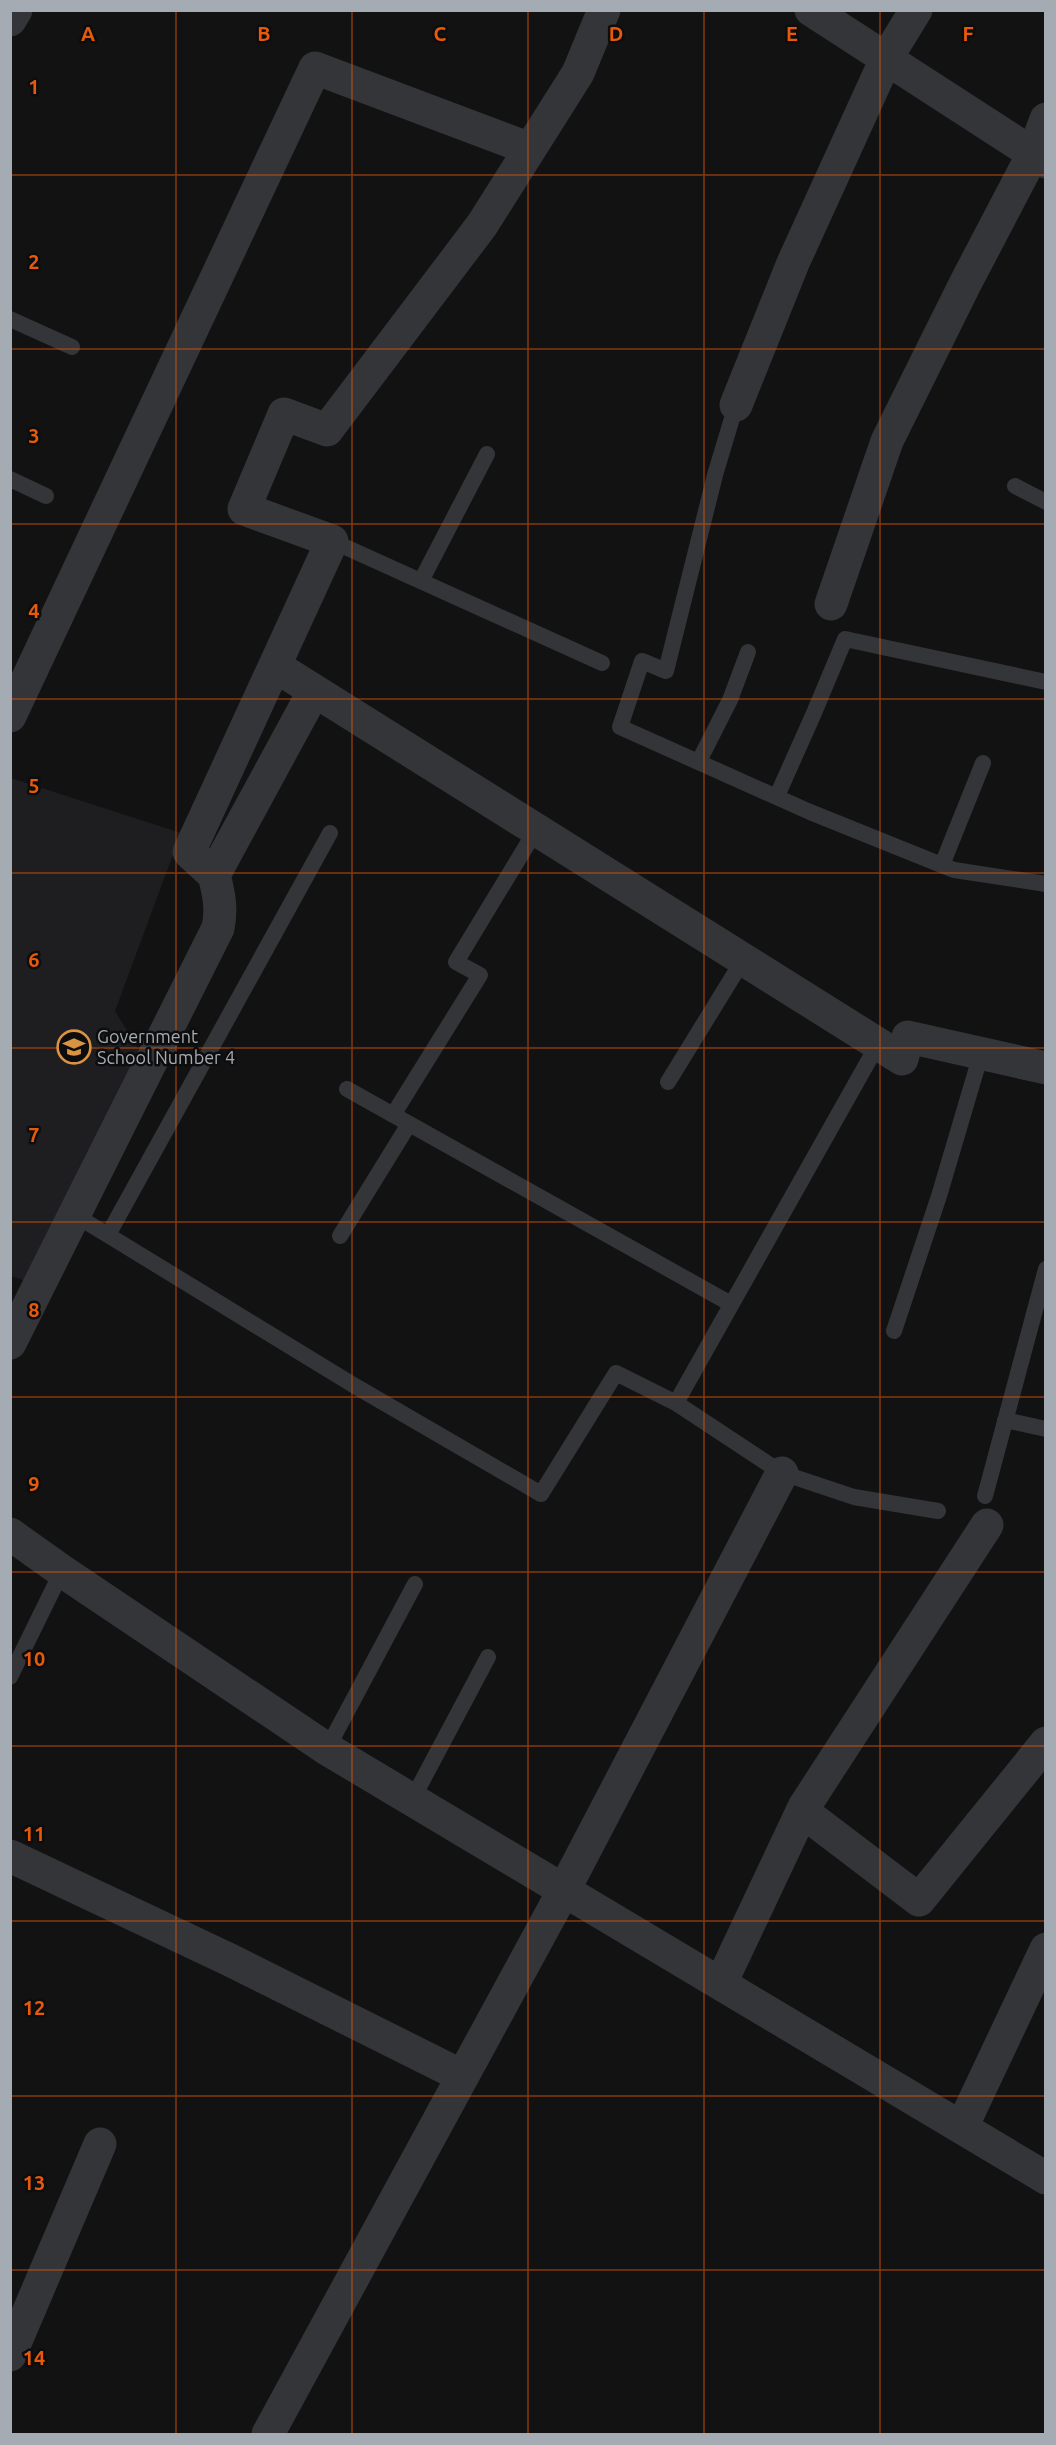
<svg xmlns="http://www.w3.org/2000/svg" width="1056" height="2445" font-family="Ubuntu,sans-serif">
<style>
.built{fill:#1e1e20}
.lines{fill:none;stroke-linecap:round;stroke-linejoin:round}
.service{stroke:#333538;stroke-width:16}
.minor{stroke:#333538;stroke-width:33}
.grid{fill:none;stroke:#e8590c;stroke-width:1.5;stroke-opacity:0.55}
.labels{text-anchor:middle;stroke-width:5;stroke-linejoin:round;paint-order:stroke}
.poi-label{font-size:18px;fill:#a5abb2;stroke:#0d0d0e;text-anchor:start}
.grid-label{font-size:20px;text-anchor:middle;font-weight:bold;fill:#e8590c;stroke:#0d0d0e;stroke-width:5;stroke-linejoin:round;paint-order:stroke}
</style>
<rect width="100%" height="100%" fill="#121213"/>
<path class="built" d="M11 778 181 833 115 1011 159 1083 41 1286 11 1276Z"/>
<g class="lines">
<path class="service" d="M10 319 72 347
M736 405 715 475 666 671 642 661 620 727 810 812 954 870 1046 884
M10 479 46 496
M1015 486 1046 502
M332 541 602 663
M421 581 487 454
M699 761 730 700 748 652
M777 796 814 713 845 639 1046 682
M942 865 983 763
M668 1082 743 960
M347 1089 731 1304
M393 1115 480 975 456 962 536 830
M75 1215 355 1386 541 1494 616 1373 676 1403 782 1473 854 1497 938 1511
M108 1235 330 833
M340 1236 409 1124
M894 1331 939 1196 981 1054
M676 1403 878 1044
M1005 1420 1046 1429
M985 1496 1046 1269
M10 1677 62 1571
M327 1749 415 1584
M412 1800 488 1657"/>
<path class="minor" d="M811 10 1046 162
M10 20 16 10
M736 405 793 263 886 59 916 10
M831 604 887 441 965 284 1033 154 1046 119
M275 666 902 1059 908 1037 1046 1068
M10 716 315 68 530 149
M214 875 189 852 332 541 244 509 284 414 327 430 482 225 578 73 604 10
M10 1343 218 928C222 909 219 894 214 875L314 691
M10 1534 62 1571 327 1749 1046 2178
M802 1811 919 1900 1046 1743
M10 1856 230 1960 462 2076
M721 1983 804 1807 987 1525
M962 2127 1046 1949
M10 2355 100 2144
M268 2434 564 1890 782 1473"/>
</g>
<path class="grid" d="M176 10V2434M352 10V2434M528 10V2434M704 10V2434M880 10V2434M10 175H1046M10 349H1046M10 524H1046M10 699H1046M10 873H1046M10 1048H1046M10 1222H1046M10 1397H1046M10 1572H1046M10 1746H1046M10 1921H1046M10 2096H1046M10 2270H1046"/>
<defs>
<symbol id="school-ring" viewBox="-11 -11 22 22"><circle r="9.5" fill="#0d0d0e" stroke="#da9243" stroke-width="1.5"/><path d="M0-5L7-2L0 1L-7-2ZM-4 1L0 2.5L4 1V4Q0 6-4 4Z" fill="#da9243"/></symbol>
</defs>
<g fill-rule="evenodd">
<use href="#school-ring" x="55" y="1028" width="38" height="38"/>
</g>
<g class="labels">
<g class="poi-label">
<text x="97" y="1043">Government<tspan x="97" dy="21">School Number 4</tspan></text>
</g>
</g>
<g class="grid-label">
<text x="88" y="41">A</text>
<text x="264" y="41">B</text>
<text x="440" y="41">C</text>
<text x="616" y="41">D</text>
<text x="792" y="41">E</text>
<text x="968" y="41">F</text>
<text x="34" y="94">1</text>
<text x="34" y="269">2</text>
<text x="34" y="443">3</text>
<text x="34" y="618">4</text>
<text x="34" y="793">5</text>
<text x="34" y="967">6</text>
<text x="34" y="1142">7</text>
<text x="34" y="1317">8</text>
<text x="34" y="1491">9</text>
<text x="34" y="1666">10</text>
<text x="34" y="1841">11</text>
<text x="34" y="2015">12</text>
<text x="34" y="2190">13</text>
<text x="34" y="2365">14</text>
</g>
<rect width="1056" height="2445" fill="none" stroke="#a5abb2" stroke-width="24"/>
</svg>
